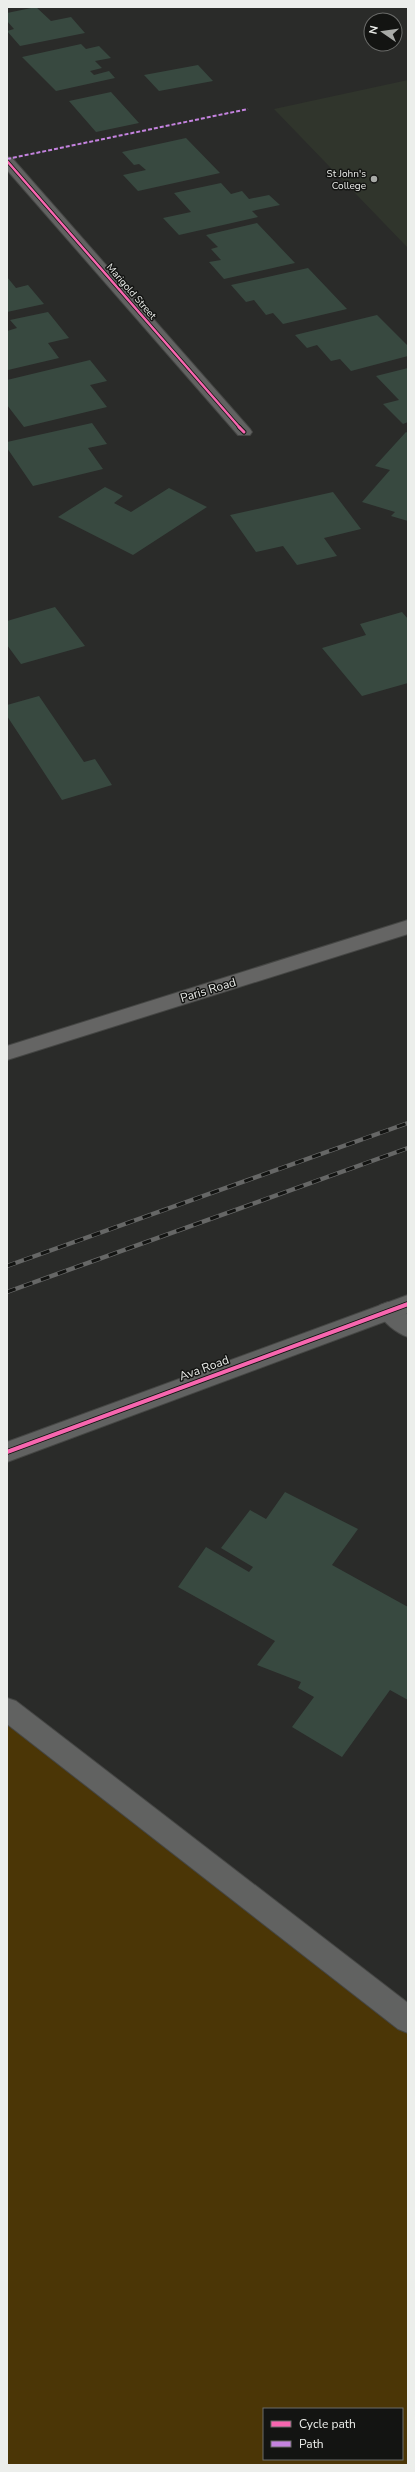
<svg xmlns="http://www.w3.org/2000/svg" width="415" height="2472" font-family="'Nunito Sans',sans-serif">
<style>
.built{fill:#30352c}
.green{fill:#4b3606;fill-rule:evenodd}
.building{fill:#384940}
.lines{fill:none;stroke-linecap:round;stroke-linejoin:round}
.service-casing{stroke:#454644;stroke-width:2}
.minor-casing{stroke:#454644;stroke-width:2}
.tertiary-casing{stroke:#454644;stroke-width:2}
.secondary-casing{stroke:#454644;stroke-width:2}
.service{fill:#616261;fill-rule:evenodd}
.minor{fill:#616261;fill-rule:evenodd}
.tertiary{fill:#616261;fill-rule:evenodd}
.secondary{fill:#656564;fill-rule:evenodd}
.rail-casing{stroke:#666766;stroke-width:4.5}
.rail{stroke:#131412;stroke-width:3;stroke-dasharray:9;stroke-linecap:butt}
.quiet{stroke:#c483df;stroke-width:2;stroke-dasharray:4 2;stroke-linecap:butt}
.cycleway-far2-casing{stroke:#131412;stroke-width:4}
.cycleway-far1-casing{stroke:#131412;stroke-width:5}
.cycleway-casing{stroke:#131412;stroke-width:6}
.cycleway-far2{stroke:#f766af;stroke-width:2.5}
.cycleway-far1{stroke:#f766af;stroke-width:3}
.cycleway{stroke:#f766af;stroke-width:4}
.poi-dot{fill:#a8aaa7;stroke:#131412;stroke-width:1.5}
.labels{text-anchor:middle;stroke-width:3;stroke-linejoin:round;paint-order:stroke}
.far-poi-label{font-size:10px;fill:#eceeeb;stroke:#131412;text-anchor:end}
.far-street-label{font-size:10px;fill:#eceeeb;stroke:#131412}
.street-label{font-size:12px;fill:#eceeeb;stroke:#131412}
</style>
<rect width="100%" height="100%" fill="#2a2b29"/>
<path class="built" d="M408 80V248L274 109Z"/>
<path class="green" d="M7 1720 408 2023V2465H7ZM264 2409H402V2459H264Z"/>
<path class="building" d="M36 7 51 21 71 17 85 33 20 46 7 31 14 29 7 21V13Z
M81 44 86 49 99 46 111 58 95 61 102 68 90 71 94 75 109 71 115 78 56 91 22 57Z
M198 65 213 81 159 91 144 75Z
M111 92 139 123 96 132 69 101Z
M186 138 220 173 138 191 123 175 146 170 139 164 134 165 122 152Z
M221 183 231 194 242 191 249 199 269 195 280 205 252 211 258 217 179 235 163 218 191 212 174 193Z
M257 223 295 263 224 279 209 262 221 260 211 249 218 247 206 235Z
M308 268 347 309 283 324 273 313 266 315 254 300 246 302 231 285Z
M7 277 16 288 28 285 44 304 7 312Z
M48 312 69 338 48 343 59 358 8 370 7 331 17 328 10 320Z
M377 315 408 346V356L351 371 340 359 331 361 317 345 307 348 295 335Z
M90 360 107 381 90 385 107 407 24 427 7 405V380Z
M408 368V422L403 424 383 404 399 400 376 376Z
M92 423 107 444 88 448 103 469 33 486 7 448V442Z
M406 432 408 433V521L391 516 395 512 362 502 390 470 375 466Z
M105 487 123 496 114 503 131 512 169 488 207 507 133 555 58 517Z
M333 492 361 529 324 538 337 556 297 565 283 546 256 552 230 515Z
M55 607 85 646 21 664 7 645V621Z
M402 612 408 619V683L362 696 322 648 366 635 360 624Z
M39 696 84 762 95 759 112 785 62 800 7 716V705Z
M285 1492 358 1529 332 1565 408 1607V1700L390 1690 342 1757 292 1727 314 1697 298 1688 301 1682 257 1665 275 1641 178 1587 206 1547 249 1572 253 1567 221 1548 250 1510 266 1519Z"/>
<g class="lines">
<defs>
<path id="service" d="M7 1698 16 1701 408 2003V2033L398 2029 7 1724Z"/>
<path id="minor" d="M7 157 12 158 250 429 252 432 250 435H238L7 170Z
M388 1302 396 1305 408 1315V1337C396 1333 383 1322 377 1311L380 1305Z"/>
<path id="tertiary" d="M408 1295V1313L7 1462V1442Z"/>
<path id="secondary" d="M408 920V934L7 1060V1046Z"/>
</defs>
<use href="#service" class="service-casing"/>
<use href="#minor" class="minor-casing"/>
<use href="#tertiary" class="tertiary-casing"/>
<use href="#secondary" class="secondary-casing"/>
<use href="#service" class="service"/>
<use href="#minor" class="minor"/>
<use href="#tertiary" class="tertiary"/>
<use href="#secondary" class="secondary"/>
<defs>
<path id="rail" d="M7 1266 408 1123
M7 1292 408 1148"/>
</defs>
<use href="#rail" class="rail-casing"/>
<use href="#rail" class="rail"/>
<path class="quiet" d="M7 159 248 109"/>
<defs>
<path id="cycleway-far2" d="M7 161 240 428"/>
<path id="cycleway-far1" d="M239 427 244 432"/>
<path id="cycleway" d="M7 1452 408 1304"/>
</defs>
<use href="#cycleway-far2" class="cycleway-far2-casing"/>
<use href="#cycleway-far1" class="cycleway-far1-casing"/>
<use href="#cycleway" class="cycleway-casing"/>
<use href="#cycleway-far2" class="cycleway-far2"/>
<use href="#cycleway-far1" class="cycleway-far1"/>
<use href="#cycleway" class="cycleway"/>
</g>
<circle class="poi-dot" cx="374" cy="179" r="4"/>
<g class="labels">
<g class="far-poi-label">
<text x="366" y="177">St John's<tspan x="366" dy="12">College</tspan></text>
</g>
<g class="far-street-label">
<text transform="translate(132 291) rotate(49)" y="4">Marigold Street</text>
</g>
<g class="street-label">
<text transform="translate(208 990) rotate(-17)" y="4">Paris Road</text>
<text transform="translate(204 1368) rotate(-20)" y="4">Ava Road</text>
</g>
</g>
<rect width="415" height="2472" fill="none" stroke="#eceeeb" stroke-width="16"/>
<rect x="263" y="2408" width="140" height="52" fill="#131412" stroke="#6a6b69"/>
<rect x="271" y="2421" width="20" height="6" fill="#f766af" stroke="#6a6b69"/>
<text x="299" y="2428" font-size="12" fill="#eceeeb">Cycle path</text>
<rect x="271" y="2441" width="20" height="6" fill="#c483df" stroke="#6a6b69"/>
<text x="299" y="2448" font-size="12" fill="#eceeeb">Path</text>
<g transform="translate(383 32) rotate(283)"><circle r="19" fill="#131412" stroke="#6a6b69"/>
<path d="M0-3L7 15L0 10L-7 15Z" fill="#a8aaa7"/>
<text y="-6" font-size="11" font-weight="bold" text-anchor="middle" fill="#eceeeb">N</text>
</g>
</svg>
